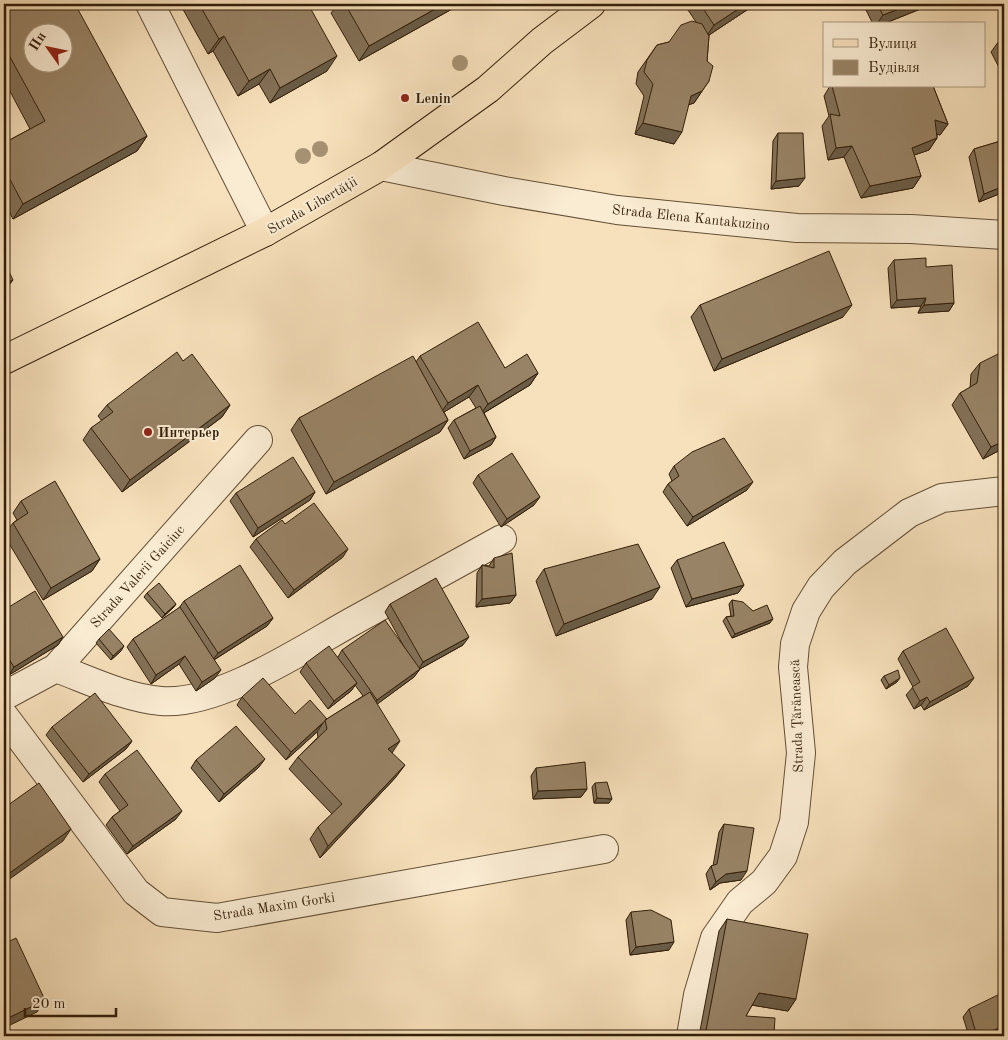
<svg xmlns="http://www.w3.org/2000/svg" width="1008" height="1040" font-family="'Old Standard TT',serif">
<style>
.lines{fill:none;stroke-linecap:round;stroke-linejoin:round}
.minor-casing{stroke:#634f35;stroke-width:30}
.major-casing{stroke:#321e08;stroke-width:30}
.minor{stroke:#faecd3;stroke-width:28}
.major{stroke:#f7e1bc;stroke-width:28}
.tree{fill:#a69172}
.wall{fill:#837158;stroke:#321e08}
.shaded-wall{fill:#6a5c47;stroke:#321e08}
.building{fill:#988366;stroke:#321e08;fill-rule:evenodd}
.poi-dot{fill:#8f2418;stroke:#faecd3;stroke-width:2}
.labels{text-anchor:middle;stroke-width:4;stroke-linejoin:round;paint-order:stroke}
.poi-label{font-size:14px;font-weight:bold;fill:#321e08;stroke:#faecd3;text-anchor:start}
.street-label{font-size:14px;fill:#321e08;stroke:#faecd3}
</style>
<rect width="100%" height="100%" fill="#f7e1bc"/>
<filter id="stains"><feTurbulence type="fractalNoise" baseFrequency=".004" numOctaves="4"/><feColorMatrix values="0 0 0 0 .2 0 0 0 0 .09 0 0 0 0 .02 0 0 0 .5 -.17"/></filter>
<radialGradient id="worn" r=".72"><stop offset=".6" stop-color="#630" stop-opacity="0"/><stop offset="1" stop-color="#630" stop-opacity=".3"/></radialGradient>
<g class="lines">
<defs>
<path id="minor" d="M150 4 265 232
M381 166 504 191 617 210 797 228 911 229 1004 235
M56 668C89 680 125 698 161 701 219 706 304 648 355 620 404 593 453 566 502 539
M4 696 56 668 258 440
M4 716 136 892 162 912 217 918 604 849
M691 1036 698 995 715 938 740 902 764 882 783 856 794 822 801 753 793 667 795 644 806 611 821 587 845 562 909 513 942 498 1004 491"/>
<path id="major" d="M4 360 265 232 381 166 488 89 542 41 591 4"/>
</defs>
<use href="#minor" class="minor-casing"/>
<use href="#major" class="major-casing"/>
<use href="#minor" class="minor"/>
<use href="#major" class="major"/>
</g>
<g class="tree">
<circle cx="460" cy="63" r="8"/>
<circle cx="320" cy="149" r="8"/>
<circle cx="303" cy="156" r="8"/>
</g>
<path class="wall" d="M4 4 147 136 137 151 13 219 4 202V143L30 129 4 80Z
M180 4H308L327 71 270 103 259 84 238 96 213 51 208 54Z
M338 4H461L359 61 331 13Z
M684 4H756L709 35 707 61 709 81 694 103 688 105 674 144 635 134 644 96 636 84 638 72 657 45 669 42 696 22Z
M863 4H933L883 24H873Z
M1004 38V77L991 52 999 41Z
M830 86H933L948 124 940 135 937 134V138L929 150 914 155 921 176 913 188 861 198 844 157 828 160 822 126 829 116 824 96Z
M778 133 799 186 771 189 773 141Z
M1004 140V192L979 202 969 157 974 149Z
M894 260 926 267 954 303 949 311 918 313 921 306 891 308 888 268Z
M700 305 843 317 714 371 691 317Z
M420 356 505 368 538 373 530 385 484 413 496 437 491 445 464 459 448 428 454 420 476 408 469 397 444 412 448 420 440 432 326 494 291 430 299 418 416 362Z
M183 361 230 405 222 417 122 492 83 440 91 428 102 421 98 416 107 405Z
M980 363 1004 448 983 459 952 405 960 393 970 388 971 374Z
M674 466 747 490 687 526 663 492 668 484 672 481 669 474Z
M478 475 534 505 501 527 473 483Z
M315 492 310 500 253 537 230 501 236 493Z
M21 501 100 559 92 571 43 600 4 535 13 523 17 520 13 513Z
M285 524 343 557 288 598 250 547 256 539Z
M494 558 516 595 510 603 476 607 477 573 482 565 489 566Z
M677 560 744 585 738 593 686 607 671 568Z
M544 569 652 599 556 636 536 581Z
M147 593 176 604 173 608 162 618 144 597Z
M732 600 770 623 732 638 723 621 726 617 731 616 729 604Z
M184 601 273 618 267 626 214 660 215 678 196 691 179 664 151 684 127 647 133 639 179 608Z
M390 604 463 645 420 669 414 677 377 704 392 753 396 777 320 858 310 839 318 827 332 814 289 769 298 757 318 737 317 732 286 760 237 705 242 697 295 714 327 719 363 696 355 685 351 691 328 709 300 672 306 663 338 657 342 650 404 647 385 612Z
M4 610 63 637 58 645 9 675 4 668Z
M99 639 121 651 111 660 96 643Z
M903 651 968 686 924 710 921 705 914 709 906 695 913 687 898 659Z
M884 676 897 682 886 689 881 680Z
M52 727 132 741 126 749 83 782 46 735Z
M196 760 259 767 219 802 191 768Z
M536 768 587 789 581 797 533 799 531 776Z
M105 774 176 819 127 854 106 825 112 817 120 811 99 782Z
M595 783 609 803H594L592 787Z
M724 824 741 880 720 883 710 890 706 874 711 866H713L719 832Z
M631 912 669 950 630 955 626 920Z
M727 919 796 999 788 1011 752 1005 746 1016 772 1036H699L719 931Z
M969 1009 1004 1032 993 1036H969L963 1017Z"/>
<path class="shaded-wall" d="M444 4H461L359 61 369 46Z
M746 4H756L706 37 714 25Z
M912 4H933L883 24H877L883 15Z
M224 36 213 51 208 54 219 39Z
M337 56 327 71 270 103 280 88Z
M270 69 259 84 238 96 249 81Z
M702 91 694 103 682 107 691 96Z
M935 120 948 124 940 135 927 132Z
M643 123 682 132 674 144 635 134Z
M147 136 137 151 13 219 23 204Z
M937 138 929 150 903 159 912 148Z
M852 146 844 157 828 160 836 148Z
M921 176 913 188 861 198 870 186Z
M805 178 799 186 771 189 776 181Z
M1004 186V192L979 202 984 194Z
M13 280 7 288 4 289V284Z
M926 298 921 306 891 308 897 300Z
M954 303 949 311 918 313 924 305Z
M852 305 843 317 714 371 722 359Z
M538 373 530 385 480 415 488 404Z
M478 385 469 397 439 415 448 403Z
M230 405 222 417 122 492 130 480Z
M448 420 440 432 326 494 334 482Z
M496 437 491 445 464 459 470 451Z
M1004 441V448L983 459 991 447Z
M753 482 747 490 687 526 693 517Z
M315 492 310 500 253 537 258 528Z
M540 497 534 505 501 527 507 519Z
M348 549 343 557 288 598 294 590Z
M100 559 92 571 43 600 51 588Z
M744 585 738 593 686 607 692 599Z
M660 587 652 599 556 636 564 624Z
M516 595 510 603 476 607 482 599Z
M176 604 173 608 162 618 165 614Z
M273 618 267 626 212 661 218 653Z
M773 619 770 623 732 638 735 634Z
M63 637 58 645 9 675 14 667Z
M469 637 463 645 418 670 423 662Z
M124 646 121 651 111 660 113 656Z
M185 656 179 664 151 684 156 675Z
M420 669 414 677 372 708 377 700Z
M221 670 215 678 196 691 202 682Z
M900 678 897 682 886 689 889 685Z
M974 678 968 686 924 710 930 702Z
M357 683 351 691 328 709 334 701Z
M927 697 921 705 914 709 920 701Z
M323 723 317 732 286 760 291 752Z
M132 741 126 749 83 782 89 774Z
M400 741 392 753 388 749Z
M265 759 259 767 219 802 224 794Z
M405 765 396 777 320 858 328 846Z
M587 789 581 797 533 799 538 791Z
M597 798 612 799 609 803H594Z
M182 811 176 819 127 854 133 846Z
M71 829 63 841 4 883V877Z
M747 871 741 880 720 883 710 890 716 882 726 874Z
M674 942 669 950 630 955 636 947Z
M759 993 796 999 788 1011 751 1005Z
M45 1000 37 1012 4 1028V1020Z
M1004 1026V1032L993 1036H979Z
M734 1031 774 1034 772 1036H730Z"/>
<path class="building" d="M4 4H75L147 136 23 204 4 168V143L45 121 4 46ZM32 32H62V62H32Z
M199 4H308L337 56 280 88 270 69 249 81 224 36 219 39Z
M345 4H444L369 46Z
M700 4H746L714 25Z
M877 4H912L883 15Z
M692 21 702 24 709 36 707 61 713 66 709 81 702 91 691 96 682 132 643 123 653 84 644 72 647 60 657 45 669 42 681 25Z
M1004 38V50L999 41Z
M832 86H933L948 124 935 120 937 138 912 148 921 176 870 186 852 146 836 148 830 114 840 116Z
M778 133H803L805 178 776 181Z
M1004 140V186L984 194 974 149Z
M829 251 852 305 722 359 700 305Z
M926 258V267L952 265 954 303 924 305 926 298 897 300 894 260Z
M4 261 13 280 4 284Z
M478 322 505 368 527 354 538 373 488 404 478 385 448 403 420 356Z
M177 352 183 361 192 354 230 405 130 480 91 428 113 412 107 405Z
M998 354 1004 363V441L991 447 960 393 977 383 980 363Z
M413 356 448 420 334 482 299 418Z
M480 406 496 437 470 451 454 420Z
M724 438 753 482 693 517 668 484 679 476 674 466 692 452Z
M512 453 540 497 507 519 478 475Z
M293 457 315 492 258 528 236 493Z
M55 481 100 559 51 588 13 523 28 513 21 501Z
M314 503 348 549 294 590 256 539 282 520 285 524Z
M724 542 744 585 692 599 677 560Z
M638 544 660 587 564 624 544 569Z
M512 553 516 595 482 599V565L494 568V558Z
M240 565 273 618 218 653 184 601Z
M436 578 469 637 423 662 390 604Z
M159 583 176 604 165 614 147 593Z
M35 591 63 637 14 667 5 653 4 654V610Z
M732 600 743 602 753 611 767 605 773 619 735 634 726 617 734 616Z
M180 607 221 670 202 682 185 656 156 675 133 639Z
M385 620 420 669 377 700 342 650Z
M946 628 974 678 930 702 927 697 920 701 912 687 920 682 903 651Z
M109 629 124 646 113 656 99 639Z
M329 646 357 683 334 701 306 663Z
M898 670 900 678 889 685 884 676Z
M263 678 295 714 310 700 327 719 291 752 242 697Z
M370 692 400 741 388 749 405 765 328 846 318 827 342 804 298 757 327 729 325 720Z
M95 693 132 741 89 774 52 727Z
M236 726 265 759 224 794 196 760Z
M137 750 182 811 133 846 112 817 128 805 105 774Z
M585 762 587 789 538 791 536 768Z
M607 782 612 799 597 798 595 783Z
M39 783 71 829 4 877V808Z
M724 824 754 828 747 871 726 874 716 882 711 866 717 864Z
M651 910 671 920 674 942 636 947 631 912Z
M727 919 808 934 796 999 759 993 746 1016 775 1018 774 1034 734 1031 731 1036H705Z
M16 938 45 1000 4 1020V944Z
M1004 992V1026L979 1036H977L969 1009Z"/>
<g class="poi-dot">
<circle cx="405" cy="98" r="5"/>
<circle cx="148" cy="432" r="5"/>
</g>
<g class="labels">
<g class="poi-label">
<text x="415" y="103">Lenin</text>
<text x="158" y="437">Интерьер</text>
</g>
<g class="street-label">
<text transform="translate(312 205) rotate(-30)" y="5">Strada Libertății</text>
<text transform="translate(691 217) rotate(6)" y="5">Strada Elena Kantakuzino</text>
<text transform="translate(137 576) rotate(-48)" y="5">Strada Valerii Gaiciuc</text>
<text transform="translate(796 716) rotate(-92)" y="5">Strada Țărănească</text>
<text transform="translate(274 906) rotate(-9)" y="5">Strada Maxim Gorki</text>
</g>
</g>
<rect width="1008" height="1040" fill="none" stroke="#f7e1bc" stroke-width="20"/>
<rect x="5" y="5" width="998" height="1030" fill="none" stroke="#321e08" stroke-width="2.5"/>
<rect x="10" y="10" width="988" height="1020" fill="none" stroke="#321e08"/>
<rect x="823" y="22" width="162" height="65" fill="#faecd3" stroke="#aa9a82"/>
<rect x="833" y="39" width="25" height="8" fill="#f7e1bc" stroke="#aa9a82"/>
<text x="868" y="48" font-size="15" fill="#321e08">Вулиця</text>
<rect x="833" y="60" width="25" height="15" fill="#988366" stroke="#aa9a82"/>
<text x="868" y="72" font-size="15" fill="#321e08">Будівля</text>
<g transform="translate(48 48) rotate(303)"><circle r="24" fill="#faecd3" stroke="#aa9a82"/>
<path d="M0-4L9 19L0 12L-9 19Z" fill="#8f2418"/>
<text y="-8" font-size="14" font-weight="bold" text-anchor="middle" fill="#321e08">Пн</text>
</g>
<path d="M25 1008v8h91v-8" fill="none" stroke="#321e08" stroke-width="2.5"/>
<text x="32" y="1008" font-size="15" fill="#321e08" stroke="#faecd3" stroke-width="4" paint-order="stroke">20 m</text>
<rect width="100%" height="100%" filter="url(#stains)"/>
<rect width="100%" height="100%" fill="url(#worn)"/>
</svg>
